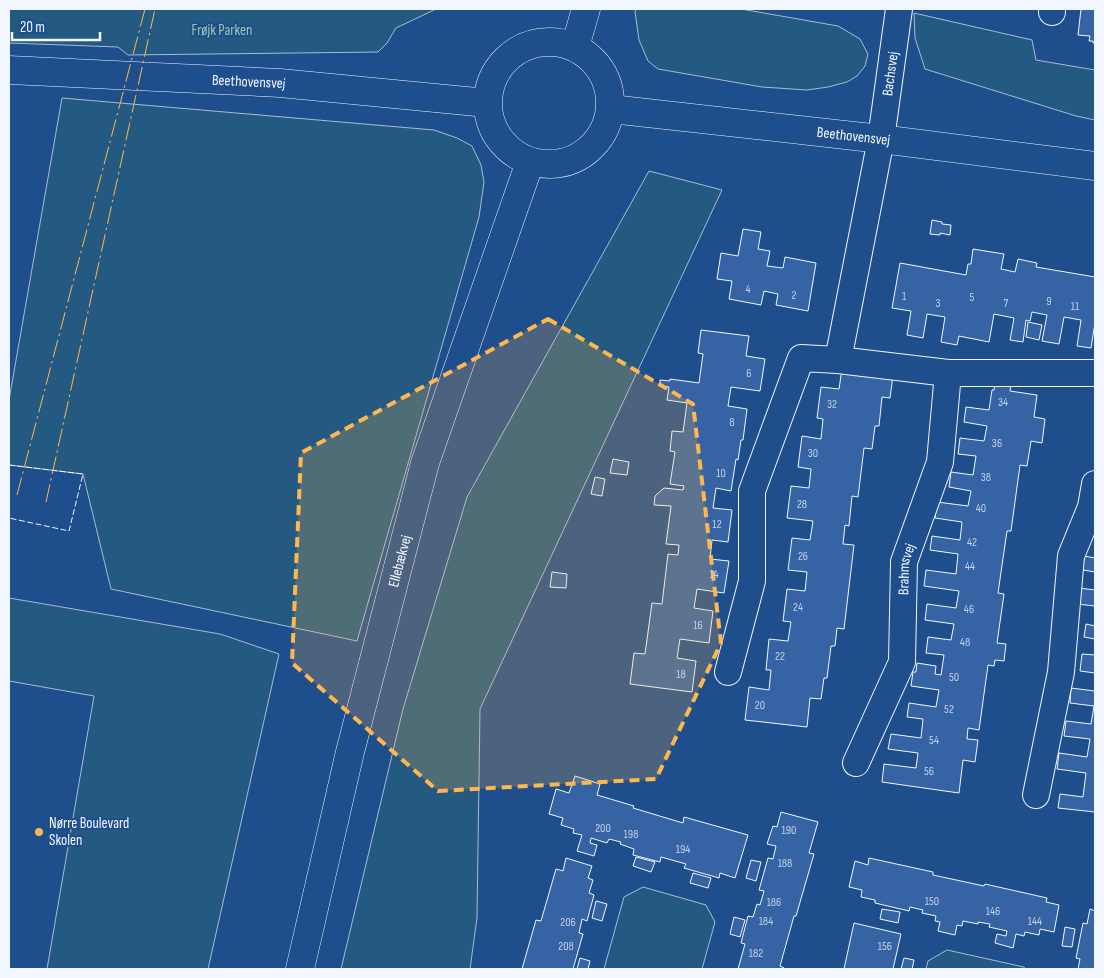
<svg xmlns="http://www.w3.org/2000/svg" width="1104" height="978" font-family="'Sofia Sans Condensed',sans-serif">
<style>
.green{fill:#245a82;stroke:#a8bbd7}
.building{fill:#3563a3;stroke:#f2f6ff}
.lines{fill:none;stroke-linecap:round;stroke-linejoin:round}
.street-casing{stroke:#f2f6ff;stroke-width:28}
.secondary-casing{stroke:#f2f6ff;stroke-width:29}
.street{stroke:#1f4e8c;stroke-width:26}
.secondary{stroke:#1f4e8c;stroke-width:28}
.fence{stroke:#f2f6ff;stroke-width:1;stroke-dasharray:6 2.5;stroke-linecap:butt}
.power{stroke:#ffb74d;stroke-width:1;stroke-dasharray:18 4 2.5 4;stroke-linecap:butt}
.marked{fill:#ffb74d;fill-opacity:0.2;stroke:#ffb74d;stroke-width:4;stroke-dasharray:10 6;stroke-linejoin:round}
.poi-dot{fill:#ffb74d;stroke:#1f4e8c;stroke-width:2}
.labels{text-anchor:middle;stroke-width:4;stroke-linejoin:round;paint-order:stroke}
.number-label{font-size:12px;fill:#c3d1e8}
.park-label{font-size:15px;fill:#97c8a6;stroke:#1f4e8c}
.street-label{font-size:15px;fill:#f2f6ff;stroke:#1f4e8c}
.poi-label{font-size:15px;fill:#f2f6ff;stroke:#1f4e8c;text-anchor:start}
</style>
<rect width="100%" height="100%" fill="#1f4e8c"/>
<path class="green" d="M9 9H436L396 28 387 43 378 52 128 55 118 47 9 43Z
M636 9H741L838 26 860 39 868 54 865 66 857 76 847 82 828 87 807 90 762 87 658 69 648 61 639 40 635 12Z
M914 13 1032 40 1036 60 1095 70V120L1076 116 925 69 915 38Z
M62 98 434 130 457 138 472 146 481 165 484 182 479 217 357 641 111 589 83 474 9 465V400Z
M649 171 722 190 480 709 477 918 470 969H341L403 709 467 497Z
M9 598 220 634 279 654 208 969H47L94 696 9 681Z
M643 887 706 905 715 922 702 969H604L624 897Z
M947 950 1024 967 1025 969H926L928 961Z"/>
<path class="building" d="M1081 9H1095V43H1093V41H1089L1090 36 1078 35Z
M932 220 942 222V224L951 225 950 235 940 233V235L930 234Z
M743 229 761 232 758 249 770 251 767 266 783 268 785 257 816 263 808 311 776 305 778 294 764 291 761 305 729 299 732 281 717 279 721 253 738 256Z
M973 249 1004 254 1001 269 1015 272 1018 259 1037 263 1036 267 1095 277V323L1091 348 1077 346 1081 320 1064 317 1059 344 1042 341 1047 315 1032 312 1030 321 1026 320 1023 342 1010 340 1014 318 994 314 989 342 959 336 957 345 941 342 945 317 927 314 923 338 907 335 911 311 892 308 900 263 966 275 968 264H971Z
M1028 322 1042 325 1039 340 1026 337Z
M701 330 749 336 746 356 765 359 760 391 731 387 728 406 747 409 743 440H741L738 460 736 459 731 491 716 488 713 508 732 510 728 542 712 540 710 559 729 561 724 593 697 589 694 608 713 611 709 643 680 639 677 658 696 661 692 692 630 684 634 653 645 654 652 603 662 604 668 554 678 555 679 545 666 544 671 506 654 505 655 496 664 488 683 490 684 486 670 484 675 452 670 451 672 431 683 432 687 403 667 400 669 387 660 386V380L670 381V379L699 383 703 354 698 353Z
M842 369 893 376 890 398 882 397 879 426H875L872 449 864 448 858 497 852 496 849 526 845 525 843 544 854 545 844 629 837 628 835 646H831L827 678H824L821 699 810 698 807 727 745 720 749 687 769 690 771 670H766L769 639 788 641 791 622 783 621 787 589 805 591 807 572 788 570 792 538 810 540 813 521 787 518 791 486 809 488 811 469 798 467 802 436 821 439 823 419 817 418 821 387 839 389Z
M995 383 1011 385 1010 391 1037 395 1034 417 1045 419 1042 443 1031 441 1027 466 1020 465 1011 531H1007L998 593 1004 594 997 643 1006 644 1004 661 995 660 994 666 988 665 979 730 968 728 967 739 978 740 975 762 963 760 959 793 882 782 884 764 916 768 918 753 888 749 891 734 921 738 923 719 907 717 909 703 936 707 939 690 911 686 913 672H916L917 663 936 666 935 674 941 675 944 655 926 653 928 637 951 640 954 624 925 620 927 604 956 608 959 591 924 586 926 570 956 574 958 554 930 550 932 536 960 540 962 522 935 518 937 502 968 506 971 491 949 487 951 472 973 475 976 456 958 454 960 438 984 441 987 426 964 422 966 407 989 410 992 390H994Z
M613 459 629 462 627 475 610 473Z
M595 477 605 479 602 496 591 494Z
M1084 556 1095 558V572L1083 570Z
M552 572 567 574 566 588 550 587Z
M1079 588 1095 590V606L1077 604Z
M1086 624 1095 626V639L1084 637Z
M1082 654 1095 655V673L1080 671Z
M1071 688 1095 691V812L1058 808 1060 794 1083 797 1086 773 1057 769 1059 753 1087 757 1090 739 1064 736 1066 721 1091 724 1094 706 1070 703Z
M575 776 600 784 597 795 634 806 633 808 683 823 684 817 748 835 735 878 720 873 719 878 684 868 686 864 661 857 660 862 633 855 634 849 620 844 621 842 609 839 607 843 591 838 590 843 597 845 594 856 577 851 582 835 573 833 574 829 561 825 563 818 549 814 556 789 569 793Z
M781 812 818 822 809 853 814 854 796 916H794L780 966 784 968V969H738L745 944 741 943 748 916 753 917 757 904 760 905 764 891 759 890 768 858 773 859 776 846 767 844 773 826 777 827Z
M636 857 655 862 651 872 633 866Z
M566 858 592 866 588 878 593 880 589 893 594 895 587 921 582 919 579 933 583 934 573 969H522L536 920 541 921 556 869 563 871Z
M869 858 933 872V875L984 886 985 884 1047 898 1046 902 1059 905 1054 932 1040 929 1039 935 1025 932 1024 936 1016 934 1013 948 995 943 997 934 1006 936 1007 931 989 927 990 924 978 922V924L963 921 962 926 957 925 955 935 938 931 940 922 935 921 936 916 922 913 923 910 910 907 909 911 875 903V900L861 897 862 890 849 887 855 861 868 865Z
M751 860 761 862 756 881 746 878Z
M693 873 711 878 708 888 690 883Z
M596 901 607 904 602 921 592 918Z
M882 909 900 912 898 923 880 919Z
M1090 909 1095 911V969H1078L1080 959 1076 958 1083 923 1087 924Z
M734 917 745 920 740 937 730 934Z
M854 923 901 934 893 969H844Z
M1065 927 1075 929 1072 947 1062 946Z
M580 958 590 961 588 969H577Z
M904 958 914 960 912 969H901Z"/>
<g class="lines">
<defs>
<g id="street">
<path d="M1052 12V9"/>
<path id="s1" d="M838 360 881 139 899 9"/>
<path d="M728 672 752 581V491L801 358 838 360 948 373H1095"/>
<path id="s2" d="M856 763 902 662 904 562 940 462 948 373"/>
<path d="M1036 795 1061 672 1071 556 1091 507 1095 484"/>
</g>
<g id="secondary">
<circle cx="549" cy="103" r="61"/>
<path d="M575 47 586 9"/>
<path id="s3" d="M9 70 280 83 487 103"/>
<path id="s4" d="M611 109 881 139 1095 166"/>
<path id="s5" d="M300 969 350 752 425 463 530 162"/>
</g>
</defs>
<use href="#street" class="street-casing"/>
<use href="#secondary" class="secondary-casing"/>
<use href="#street" class="street"/>
<use href="#secondary" class="secondary"/>
<path class="fence" d="M9 465 83 474 69 531 9 518"/>
<path class="power" d="M17 495 145 9
M46 502 155 9"/>
</g>
<path class="marked" d="M548 319 693 404 721 643 656 779 438 791 292 663 301 453Z"/>
<circle class="poi-dot" cx="39" cy="832" r="5"/>
<g class="labels">
<g class="number-label">
<text x="748" y="293">4</text>
<text x="794" y="299">2</text>
<text x="904" y="300">1</text>
<text x="972" y="301">5</text>
<text x="1049" y="305">9</text>
<text x="938" y="307">3</text>
<text x="1006" y="307">7</text>
<text x="1075" y="310">11</text>
<text x="749" y="377">6</text>
<text x="1003" y="406">34</text>
<text x="832" y="408">32</text>
<text x="732" y="426">8</text>
<text x="997" y="447">36</text>
<text x="813" y="457">30</text>
<text x="721" y="477">10</text>
<text x="986" y="481">38</text>
<text x="802" y="508">28</text>
<text x="981" y="512">40</text>
<text x="717" y="528">12</text>
<text x="972" y="546">42</text>
<text x="803" y="560">26</text>
<text x="970" y="570">44</text>
<text x="714" y="578">14</text>
<text x="798" y="611">24</text>
<text x="969" y="613">46</text>
<text x="698" y="629">16</text>
<text x="965" y="646">48</text>
<text x="780" y="660">22</text>
<text x="681" y="678">18</text>
<text x="954" y="681">50</text>
<text x="760" y="709">20</text>
<text x="949" y="713">52</text>
<text x="934" y="744">54</text>
<text x="929" y="775">56</text>
<text x="603" y="832">200</text>
<text x="789" y="834">190</text>
<text x="631" y="838">198</text>
<text x="683" y="853">194</text>
<text x="785" y="867">188</text>
<text x="932" y="905">150</text>
<text x="774" y="906">186</text>
<text x="993" y="915">146</text>
<text x="766" y="925">184</text>
<text x="1035" y="925">144</text>
<text x="568" y="926">206</text>
<text x="566" y="950">208</text>
<text x="885" y="950">156</text>
<text x="756" y="957">182</text>
</g>
<g class="park-label">
<text x="222" y="35">Frøjk Parken</text>
</g>
<g class="street-label">
<text dy="5" stroke="none"><textPath href="#s1" startOffset="291">Bachsvej</textPath></text>
<text dy="5" stroke="none"><textPath href="#s3" startOffset="240">Beethovensvej</textPath></text>
<text dy="5" stroke="none"><textPath href="#s4" startOffset="244">Beethovensvej</textPath></text>
<text dy="5" stroke="none"><textPath href="#s5" startOffset="420">Ellebækvej</textPath></text>
<text dy="5" stroke="none"><textPath href="#s2" startOffset="204">Brahmsvej</textPath></text>
</g>
<g class="poi-label">
<text x="49" y="828">Nørre Boulevard<tspan x="49" dy="17">Skolen</tspan></text>
</g>
</g>
<rect width="1104" height="978" fill="none" stroke="#f2f6ff" stroke-width="20"/>
<path d="M12 32v8h88v-8" fill="none" stroke="#f2f6ff" stroke-width="2.5"/>
<text x="20" y="32" font-size="15" fill="#f2f6ff" stroke="#1f4e8c" stroke-width="4" paint-order="stroke">20 m</text>
</svg>
